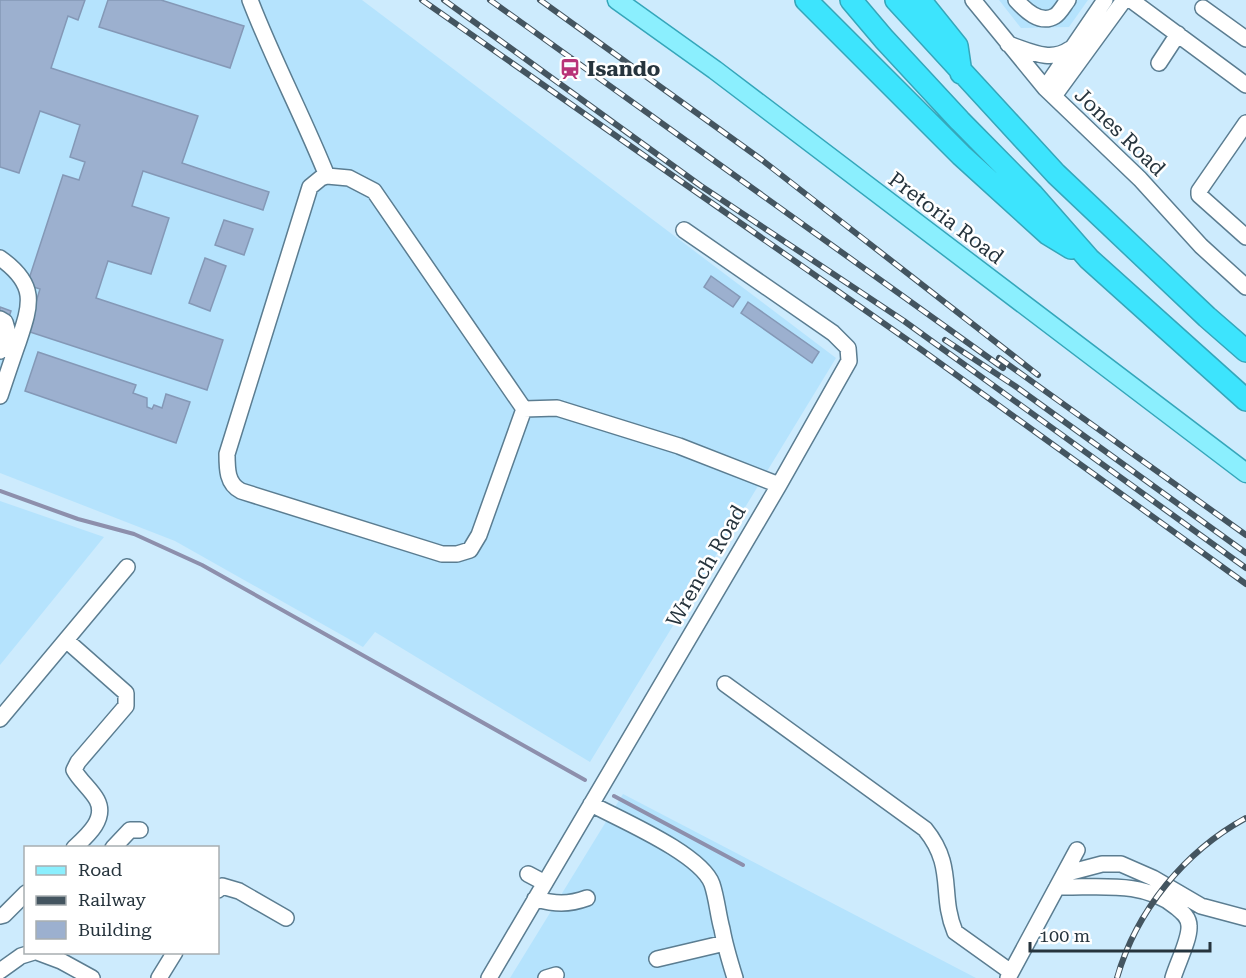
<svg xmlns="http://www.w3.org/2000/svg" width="1246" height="978" font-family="'Roboto Serif',serif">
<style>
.built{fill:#b5e3fd}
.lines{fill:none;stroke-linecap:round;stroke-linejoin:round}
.stream{stroke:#8d8fac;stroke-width:4}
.building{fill:#9cb0cf;stroke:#8498b6;stroke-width:1.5}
.minor-casing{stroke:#5b7d91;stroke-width:18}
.major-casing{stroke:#35a6ba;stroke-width:21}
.highway-casing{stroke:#35a6ba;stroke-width:24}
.minor{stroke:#fff;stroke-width:15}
.major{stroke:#8beffe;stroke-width:18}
.highway{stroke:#3de4fd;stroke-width:21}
.rail-casing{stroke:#445560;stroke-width:6}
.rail{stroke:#fff;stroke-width:4;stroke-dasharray:11;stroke-linecap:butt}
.labels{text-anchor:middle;stroke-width:5;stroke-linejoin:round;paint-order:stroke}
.poi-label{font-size:21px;font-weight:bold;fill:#26343d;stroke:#fff;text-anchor:start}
.street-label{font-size:21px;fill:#26343d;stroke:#fff}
</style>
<rect width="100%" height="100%" fill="#cdebfd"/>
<path class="built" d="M0 0H362L836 358 590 762 375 632 363 647 175 541 0 473Z
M999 0H1088L1069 27 1021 28Z
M0 501 104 537 0 665Z
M623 794 976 978H510Z"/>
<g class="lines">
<path class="stream" d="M0 491 78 519 134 534 202 565 585 780
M614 796 743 865"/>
</g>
<path class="building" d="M0 0H85L78 20 68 16 51 68 198 116 182 163 269 192 263 210 143 171 132 206 169 218 151 274 108 261 96 298 223 340 207 390 27 331 40 289 27 285 63 175 79 180 85 162 70 157 80 125 40 111 19 173 0 167Z
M108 0H161L244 26 230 68 99 27Z
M224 220 253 229 244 255 215 245Z
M205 258 226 266 210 311 189 303Z
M711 276 740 297 733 307 704 287Z
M748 302 819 352 812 363 741 313Z
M0 307 11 311 0 344Z
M38 352 136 385 133 393 147 398V407L152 409 154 405 162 408 166 394 190 402 176 443 25 391Z"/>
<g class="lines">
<defs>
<path id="minor" d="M250 0C273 60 303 116 327 176
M973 0 1045 88 1140 179 1201 246 1246 287
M1016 0C1025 10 1040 25 1055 16 1060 13 1064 5 1068 0
M1131 0 1246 85
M1203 8 1246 39
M1008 44C1030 51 1050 63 1070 49
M1159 63 1178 34
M1045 88 1105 0
M1054 96 1124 0
M1246 123 1199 191V195L1246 237
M327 176 349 178 374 191 524 409 479 535 470 550 457 554H442L241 491C227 484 227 469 227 454L310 187 321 178Z
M0 258C38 285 31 304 18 343 12 360 6 378 0 396
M0 319 5 322 7 329 0 351
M524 409 557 408 679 446 779 485
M66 640 126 693V706L78 762 74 770C80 781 91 789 97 800 107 819 87 836 74 848
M725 684 925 829C956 867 939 894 955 932L1011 972
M0 719 127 567
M591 804C621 820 701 854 712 884 717 899 718 915 722 929 725 946 730 962 735 978
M113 848 130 830H140
M528 874 545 883
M1064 874 1102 864H1121L1153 878 1201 906 1246 918
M1057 887C1097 888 1144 880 1176 907 1182 912 1189 917 1189 926 1190 939 1177 964 1173 978
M218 890 222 886 239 891 286 918
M535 899C555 904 568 905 587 898
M0 916 4 915 26 893
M37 952 61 961 92 978
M657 959 725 943
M0 971 21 956 34 952
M159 978 175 952
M489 978 779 485 849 361 848 348 833 333 684 230
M546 978 556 975
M1008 978 1077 850"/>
<path id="major" d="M617 0 715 70 1246 473"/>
<path id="highway" d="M806 0 961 155 1048 234 1071 248
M851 0 884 39 960 121 1032 194 1089 259 1246 400
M896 0 1056 174 1207 317 1246 351
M920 0 957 46 961 73"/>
</defs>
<use href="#minor" class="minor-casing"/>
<use href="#major" class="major-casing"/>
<use href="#highway" class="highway-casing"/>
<use href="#minor" class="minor"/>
<use href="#major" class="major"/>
<use href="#highway" class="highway"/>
<defs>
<path id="rail" d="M422 0 919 348 1246 584
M444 0 701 186 904 321 1246 568
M490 0 1003 368
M540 0 762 160 1038 375
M945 340 1015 386 1246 553
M999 358 1246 535
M1117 978C1136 911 1185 851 1246 818"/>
</defs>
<use href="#rail" class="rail-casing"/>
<use href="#rail" class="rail"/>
</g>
<defs>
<symbol id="station-bare" viewBox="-9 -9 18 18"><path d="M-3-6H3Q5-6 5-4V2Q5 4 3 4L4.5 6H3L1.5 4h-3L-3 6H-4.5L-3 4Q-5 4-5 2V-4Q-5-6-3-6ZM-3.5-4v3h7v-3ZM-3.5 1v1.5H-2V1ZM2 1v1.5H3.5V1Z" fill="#b83378" stroke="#fff" stroke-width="2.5" paint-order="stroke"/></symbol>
</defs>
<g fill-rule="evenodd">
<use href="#station-bare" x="555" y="54" width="30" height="30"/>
</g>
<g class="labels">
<g class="poi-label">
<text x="587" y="76">Isando</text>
</g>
<g class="street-label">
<text transform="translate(1120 132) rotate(44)" y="7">Jones Road</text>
<text transform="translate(946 218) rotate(37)" y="7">Pretoria Road</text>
<text transform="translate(706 566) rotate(-60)" y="7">Wrench Road</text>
</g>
</g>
<rect x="24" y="846" width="195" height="108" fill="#ffffff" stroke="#a8aeb1" stroke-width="1.5"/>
<rect x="36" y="866" width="30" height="9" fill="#8beffe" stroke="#a8aeb1" stroke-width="1.5"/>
<text x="78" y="876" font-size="18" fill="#26343d">Road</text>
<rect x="36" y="896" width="30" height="9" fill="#445560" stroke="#a8aeb1" stroke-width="1.5"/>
<text x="78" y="906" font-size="18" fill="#26343d">Railway</text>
<rect x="36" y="921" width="30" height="18" fill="#9cb0cf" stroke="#a8aeb1" stroke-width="1.5"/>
<text x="78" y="936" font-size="18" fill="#26343d">Building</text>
<path d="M1030 942v9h180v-9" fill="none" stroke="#26343d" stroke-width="3"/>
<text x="1039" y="942" font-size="18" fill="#26343d" stroke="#ffffff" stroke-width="4.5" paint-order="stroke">100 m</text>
</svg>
